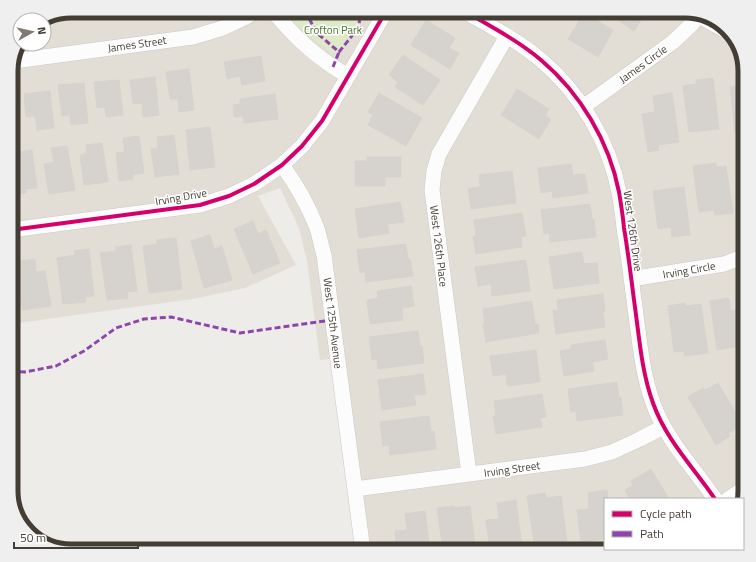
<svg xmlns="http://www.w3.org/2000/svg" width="756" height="562" font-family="'Titillium Web',sans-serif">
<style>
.residential{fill:#e3ded5}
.green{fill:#dde9c7}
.building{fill:#d6d3ce;stroke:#d6d3ce}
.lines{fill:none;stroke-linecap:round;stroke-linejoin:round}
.minor-casing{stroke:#cbc8c3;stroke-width:16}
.minor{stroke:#fcfcfc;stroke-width:15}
.quiet{stroke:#8e44ad;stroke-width:3;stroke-dasharray:6 3;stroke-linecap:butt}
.cycleway-casing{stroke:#fff;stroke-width:6}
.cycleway{stroke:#d6006c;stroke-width:4}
.labels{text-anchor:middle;stroke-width:3;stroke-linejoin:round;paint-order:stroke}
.park-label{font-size:11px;fill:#487528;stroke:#fff}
.street-label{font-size:11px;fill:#443d34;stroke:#fff}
.rim{fill:none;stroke:#443d34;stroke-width:5}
</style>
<rect width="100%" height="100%" fill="#eeece8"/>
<path class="residential" d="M71 11H686L722 23 739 44 745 70V492L742 499H605V549H694L685 551H363L337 358 320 360 307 261 299 228 280 188 258 196 296 265 245 288 193 299 11 324V66L22 44H44V21Z"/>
<path class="green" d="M286 11H366L338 57 295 26Z"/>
<path class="building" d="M71 11H75V15L51 18Z
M85 11H110V17L86 19Z
M122 11H148V12L123 16Z
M551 11H561L558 16Z
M606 11H647L634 31Z
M584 13 613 30 598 57 568 39Z
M426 20 455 38 449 48 459 53 450 69 411 45Z
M403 55 440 80 423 105 395 87 398 82 389 75Z
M261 56 265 81 242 85 240 76 227 79 224 62Z
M189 69 194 110 179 112 178 99H170L166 72Z
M155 77 159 115 143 117 142 103 133 104 130 80Z
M713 78 719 129 689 132 683 86 696 84V80Z
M119 80 123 115 106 117 105 107 97 108 94 82Z
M84 83 88 123 71 125 70 115 62 116 58 85Z
M745 86V131L735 133 730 87Z
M517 89 549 109 545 116 551 119 539 139 501 115Z
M50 91 54 128 37 130 35 116 26 117 24 94Z
M11 92H13L17 133H11Z
M379 93 422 118 406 146 368 125 373 115 368 112Z
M672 93 679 142 658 145 659 150 648 152 642 114 655 112 653 96Z
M275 94 278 119 244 123 243 116 234 117 233 105 240 104V99Z
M210 127 215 167 190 170 186 130Z
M174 135 179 174 155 177 151 149 158 148 157 137Z
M139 136 144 173 133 175V179L119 181 116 153 125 152 123 138Z
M102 143 108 182 84 185 80 155 87 153 86 145Z
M67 146 75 190 49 194 44 164 54 162 51 148Z
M32 150 37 188 25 189 26 193 13 195 11 179V153Z
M367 157H401V177H385V186H355V161H367Z
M716 163V167L726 166 733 213 715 215 714 210 699 212 693 166Z
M571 164 573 175 585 174 588 193 553 198 552 191 541 193 538 168Z
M512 171 516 203 471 209 468 189 480 187 479 175Z
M684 187 690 235 672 237 671 227 658 229 653 191Z
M400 202 404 222 387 224 389 233 359 238 355 209Z
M590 204 592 219H594L596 237 550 242 549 233 544 234 541 210Z
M522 213 526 236 521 237 522 247 476 254 473 236H476L474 220Z
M253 221 258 234 266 230 280 263 253 274 234 229Z
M210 235 214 249 222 246 232 280 204 288 191 241Z
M176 238 182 289 149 293 143 246 157 244V240Z
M406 244 408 259H410L413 276 366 282 365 272 360 273 357 250Z
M131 245 137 291 127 292 128 298 107 300 100 253 116 251 115 247Z
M89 249 94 296 85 297 86 302 63 304 57 258 75 255 74 251Z
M582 252 584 264 597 263 599 283 554 289 549 257Z
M35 259 36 272 45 271 51 306 22 310 14 262Z
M526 260 530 291 492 296 491 284 478 286 475 267Z
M411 286 414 306 402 308 403 320 370 324 367 300 378 298 377 291Z
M603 294 605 311 603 312 605 327 556 334 553 311 558 310 557 300Z
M729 298 731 311 743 309 745 322V345L717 350 710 301Z
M532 301 535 324H538L539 333 486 342 483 324H485L483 309Z
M685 303 686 306 701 304 708 353 684 356V351L674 352 668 306Z
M418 331 420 346H422L424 363 378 369 377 359 372 360 369 337Z
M605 340 608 359 592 362 594 371 564 376 560 351 571 349V345Z
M536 350 540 382 507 386 506 374 493 376 490 356Z
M423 374 426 394 414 395 416 405 382 410 378 380Z
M741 379H745V412Z
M617 382 619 398 621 397 623 415 577 421 576 411 571 412 568 389Z
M718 383 743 425 728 433 730 436 716 445 688 397 703 388 705 390Z
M542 394 546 417 540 418 542 427 496 434 493 416H496L494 401Z
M429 416 431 432 434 431 436 449 390 455 389 445 383 446 380 422Z
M651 469 669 499H630L625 490 633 485 631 481Z
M607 490 608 499H605V539L581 542 577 510 589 509 588 493Z
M545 493 546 498 561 496 567 542 544 546 543 541 534 543 527 496Z
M516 500 522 548 490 551 486 520 499 519 497 503Z
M454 506 455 508 470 506 476 551H443L437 508Z
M425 511 430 551H397L395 531 407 530 405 514Z"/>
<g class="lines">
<defs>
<path id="minor" d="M273 11C296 39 317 58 348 76
M464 11C490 26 517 40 541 60 580 93 609 141 619 192 621 204 623 216 624 228 628 252 631 276 634 300 639 334 641 370 653 403 666 440 694 468 715 499
M699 16 728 32
M14 61 193 37 223 28 248 16 255 11
M583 107 673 42 692 24 698 15
M282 165C296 184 308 205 317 228 320 237 321 246 324 255L363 551
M11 230 200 205 229 196 254 184 282 165 302 146 322 121 386 11
M631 279 724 264 745 256
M469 474 432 190 434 171 439 154 507 36
M355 489 585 459 612 452 640 439 663 427
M728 499 745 488"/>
</defs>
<use href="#minor" class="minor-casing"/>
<use href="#minor" class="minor"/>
<path class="quiet" d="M305 11 317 33 339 52 359 27 360 11
M333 67 339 52
M11 371 25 372 56 366 84 351 116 328 144 319 171 317 240 333 332 320"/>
<defs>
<path id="cycleway" d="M464 11C490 26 517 40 541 60 580 93 609 141 619 192 621 204 623 216 624 228 628 252 631 276 634 300 639 334 641 370 653 403 666 440 694 468 715 499
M11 230 200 205 229 196 254 184 282 165 302 146 322 121 386 11"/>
</defs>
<use href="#cycleway" class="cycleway-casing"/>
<use href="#cycleway" class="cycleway"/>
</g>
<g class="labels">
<g class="park-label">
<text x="333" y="34">Crofton Park</text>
</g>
<g class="street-label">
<text transform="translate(137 44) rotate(-8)" y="4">James Street</text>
<text transform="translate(643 64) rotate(-36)" y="4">James Circle</text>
<text transform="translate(181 197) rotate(-10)" y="4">Irving Drive</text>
<text transform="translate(633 231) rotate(82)" y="4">West 126th Drive</text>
<text transform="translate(439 246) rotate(83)" y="4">West 126th Place</text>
<text transform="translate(689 270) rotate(-10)" y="4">Irving Circle</text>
<text transform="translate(333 323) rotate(83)" y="4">West 125th Avenue</text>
<text transform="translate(512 469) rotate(-8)" y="4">Irving Street</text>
</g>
</g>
<path d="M0 0H756V562H0ZM71 18H685A53 53 0 0 1 738 71V491A53 53 0 0 1 685 544H71A53 53 0 0 1 18 491V71A53 53 0 0 1 71 18Z" fill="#f0efef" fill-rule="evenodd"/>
<path class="rim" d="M71 18H685A53 53 0 0 1 738 71V491A53 53 0 0 1 685 544H71A53 53 0 0 1 18 491V71A53 53 0 0 1 71 18Z"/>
<rect x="604" y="498" width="140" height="52" fill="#ffffff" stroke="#b4b1ae"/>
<rect x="612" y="511" width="20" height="6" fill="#d6006c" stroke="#b4b1ae"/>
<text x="640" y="518" font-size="12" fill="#443d34">Cycle path</text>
<rect x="612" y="531" width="20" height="6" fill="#8e44ad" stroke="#b4b1ae"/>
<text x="640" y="538" font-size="12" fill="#443d34">Path</text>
<g transform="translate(32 32) rotate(82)"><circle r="19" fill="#ffffff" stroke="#b4b1ae"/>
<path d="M0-3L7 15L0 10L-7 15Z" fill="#807a73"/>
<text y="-6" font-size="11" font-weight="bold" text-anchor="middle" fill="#443d34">N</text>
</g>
<path d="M14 542v6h124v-6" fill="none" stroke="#443d34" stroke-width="2"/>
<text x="20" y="542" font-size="12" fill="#443d34" stroke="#ffffff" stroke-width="3" paint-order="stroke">50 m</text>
</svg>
